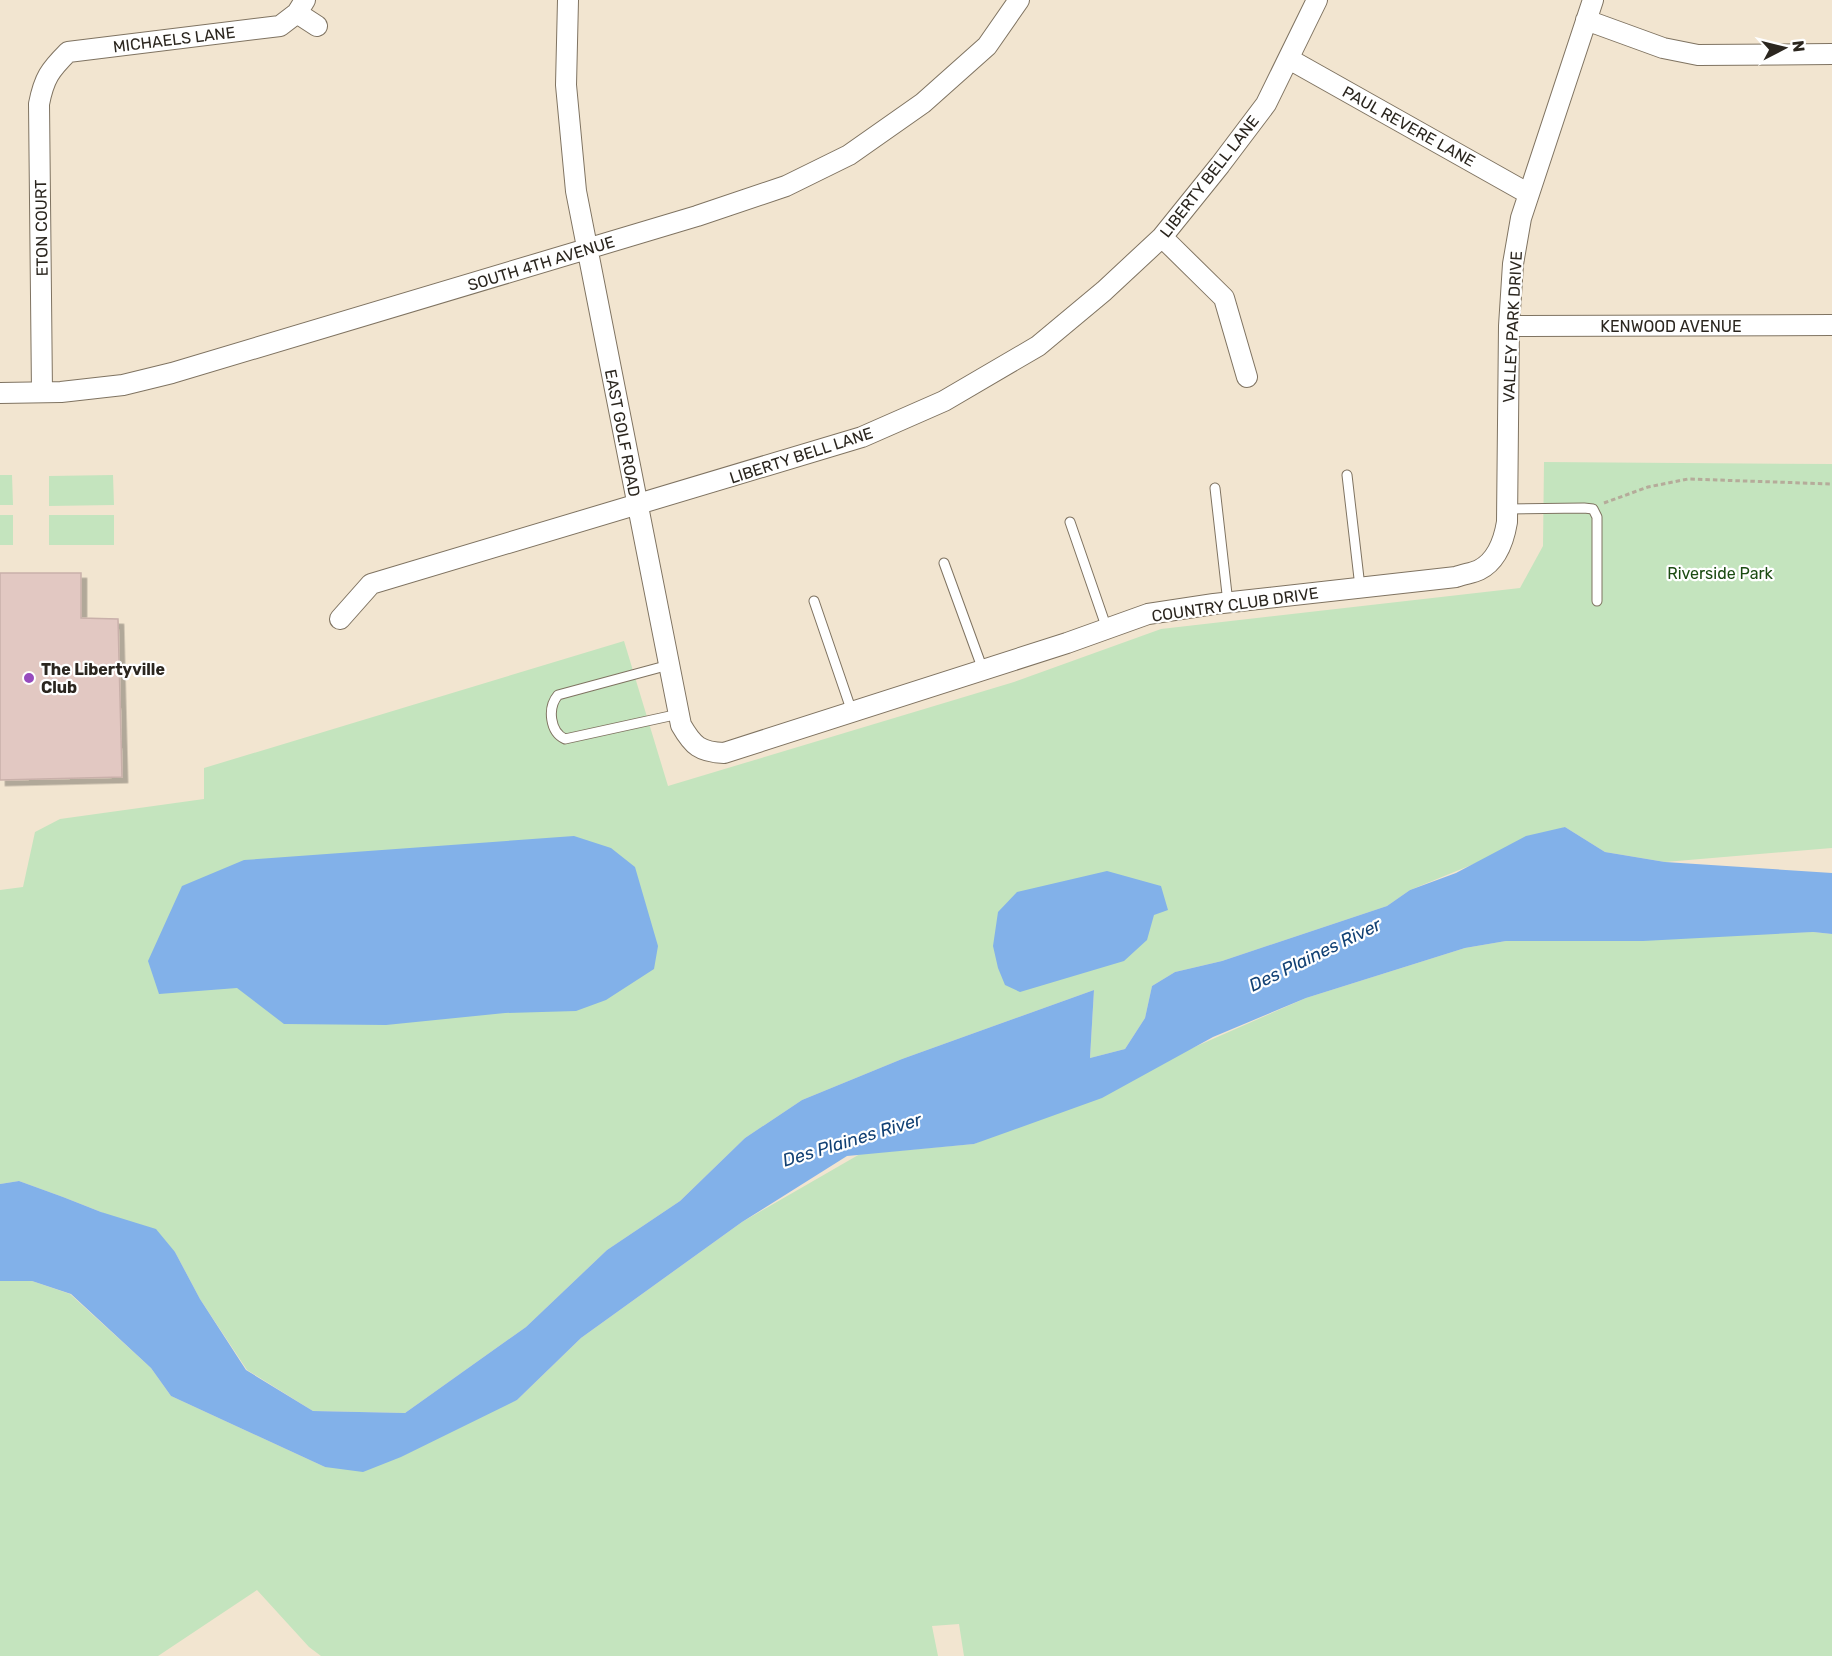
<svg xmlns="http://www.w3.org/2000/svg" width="1832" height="1656" font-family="Rubik,sans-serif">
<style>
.green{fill:#c4e4be}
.water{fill:#82b1e9}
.building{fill:#e2c8c2;stroke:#c9b0aa;stroke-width:1.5;filter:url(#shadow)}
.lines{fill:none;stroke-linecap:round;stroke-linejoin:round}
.service-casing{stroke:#7f7361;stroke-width:11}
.minor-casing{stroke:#7f7361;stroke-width:22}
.path{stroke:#b5ab9a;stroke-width:3;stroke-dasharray:4.5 3;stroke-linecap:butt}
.service{stroke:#fff;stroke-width:9}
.minor{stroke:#fff;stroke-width:20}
.poi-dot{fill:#974bbd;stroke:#fff;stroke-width:2}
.labels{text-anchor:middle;stroke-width:4.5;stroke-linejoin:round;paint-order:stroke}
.street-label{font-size:16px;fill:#2b261f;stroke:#fff}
.park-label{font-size:16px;fill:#1b4b12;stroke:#fff}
.poi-label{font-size:16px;font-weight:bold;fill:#2b261f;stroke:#fff;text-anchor:start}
.water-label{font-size:18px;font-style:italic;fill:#124174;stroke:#fff}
</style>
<defs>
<filter id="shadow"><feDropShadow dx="5.5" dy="5.5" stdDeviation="0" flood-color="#0004"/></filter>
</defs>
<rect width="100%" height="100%" fill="#f2e5d0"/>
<path class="green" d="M1544 462 1832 464V848L1665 862 1605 852 1565 827 1410 890 1387 906 1222 961 1175 972 1152 986 1145 1018 1125 1049 1090 1058 1094 990 902 1059 802 1100 745 1138 680 1201 607 1250 526 1327 405 1413 313 1411 247 1370 200 1299 175 1252 101 1212 63 1197 19 1181 0 1184V890L23 887 35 832 60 819 204 799V768L624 641 668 786 1014 682 1161 629 1520 588 1543 546Z
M0 475H12L13 505H0Z
M113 475 114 505 49 506V476Z
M0 515H13V545H0Z
M49 515H114V545H49Z
M1813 932 1832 934V1656H964L959 1624 932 1626 938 1656H321L309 1647 257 1590 158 1656H0V1281H32L70 1294 151 1368 171 1396 325 1467 517 1400 581 1338 742 1222 860 1154 974 1144 1306 998 1465 948 1506 941Z"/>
<path class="water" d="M1565 827 1605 852 1665 862 1832 873V934L1813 932 1643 941H1506L1465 948 1306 998 1213 1037 1102 1098 974 1144 847 1156 742 1222 581 1338 517 1400 401 1457 363 1472 325 1467 171 1396 151 1368 71 1294 32 1281H0V1184L19 1181 63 1197 101 1212 156 1229 175 1252 200 1299 246 1370 313 1411 405 1413 526 1327 607 1250 680 1201 745 1138 802 1100 902 1059 1094 990 1090 1058 1125 1049 1145 1018 1152 986 1175 972 1222 961 1387 906 1410 890 1456 873 1526 836Z
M574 836 611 848 635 867 658 946 654 969 606 1000 576 1011 505 1013 386 1025 284 1024 237 988 159 994 148 961 182 886 244 860Z
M1107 871 1161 886 1168 910 1154 915 1147 940 1124 961 1020 992 1005 985 998 968 993 946 998 912 1017 892Z"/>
<path class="building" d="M0 573H81V618L118 619 122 777 0 780Z"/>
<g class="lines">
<defs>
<path id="service" d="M1347 475 1360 587
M1215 488 1228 603
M1507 509 1584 508 1593 509 1597 517V601
M1070 522 1107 629
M944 563 983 670
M814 601 852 712
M669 665 558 695C547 708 550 732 565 739L679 714"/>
<path id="minor" d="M568 0 566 85 576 191 681 725C693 746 700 752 724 753L1067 643 1148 614 1214 604 1456 577C1464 574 1473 573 1479 570 1497 561 1504 540 1507 522L1509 326 1513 264 1521 218 1593 0
M297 13 317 26
M1586 20 1663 48 1698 55 1832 54
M1289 59 1529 194
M1162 237 1224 298 1247 377
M1509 326 1832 325
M42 392 39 104C44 78 50 70 68 52L280 26 297 13 305 0
M0 393 61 392 123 385 172 373 697 216 786 186 849 155 923 103 987 46 1019 0
M340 619 371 584 862 437 944 401 1038 346 1104 291 1162 237 1220 165 1266 104 1317 0"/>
</defs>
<use href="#service" class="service-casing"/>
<use href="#minor" class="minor-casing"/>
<path class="path" d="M1604 503 1648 487 1688 479 1832 484"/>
<use href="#service" class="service"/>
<use href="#minor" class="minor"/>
</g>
<circle class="poi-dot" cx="29" cy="678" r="6"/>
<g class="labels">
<g class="street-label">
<text transform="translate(174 39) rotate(-7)" y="6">MICHAELS LANE</text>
<text transform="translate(1409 126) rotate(29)" y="6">PAUL REVERE LANE</text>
<text transform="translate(1209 176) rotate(-52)" y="6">LIBERTY BELL LANE</text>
<text transform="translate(41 228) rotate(-91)" y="6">ETON COURT</text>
<text transform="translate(541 263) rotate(-17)" y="6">SOUTH 4TH AVENUE</text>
<text x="1671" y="332">KENWOOD AVENUE</text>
<text transform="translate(1512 327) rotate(-87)" y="6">VALLEY PARK DRIVE</text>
<text transform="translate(623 433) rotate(79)" y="6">EAST GOLF ROAD</text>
<text transform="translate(801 455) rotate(-18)" y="6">LIBERTY BELL LANE</text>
<text transform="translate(1235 604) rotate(-8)" y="6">COUNTRY CLUB DRIVE</text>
</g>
<g class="park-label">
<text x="1720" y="579">Riverside Park</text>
</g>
<g class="poi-label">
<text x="41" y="675">The Libertyville<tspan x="41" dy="18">Club</tspan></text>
</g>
<g class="water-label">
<text transform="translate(1315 955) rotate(-26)" y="6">Des Plaines River</text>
<text transform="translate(852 1140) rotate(-17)" y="6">Des Plaines River</text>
</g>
</g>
<g transform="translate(1784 48) rotate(83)" stroke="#ffffff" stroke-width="4.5" paint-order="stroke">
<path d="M0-4.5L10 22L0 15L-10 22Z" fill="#2b261f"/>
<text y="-9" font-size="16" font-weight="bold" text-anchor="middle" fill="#2b261f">N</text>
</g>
</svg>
